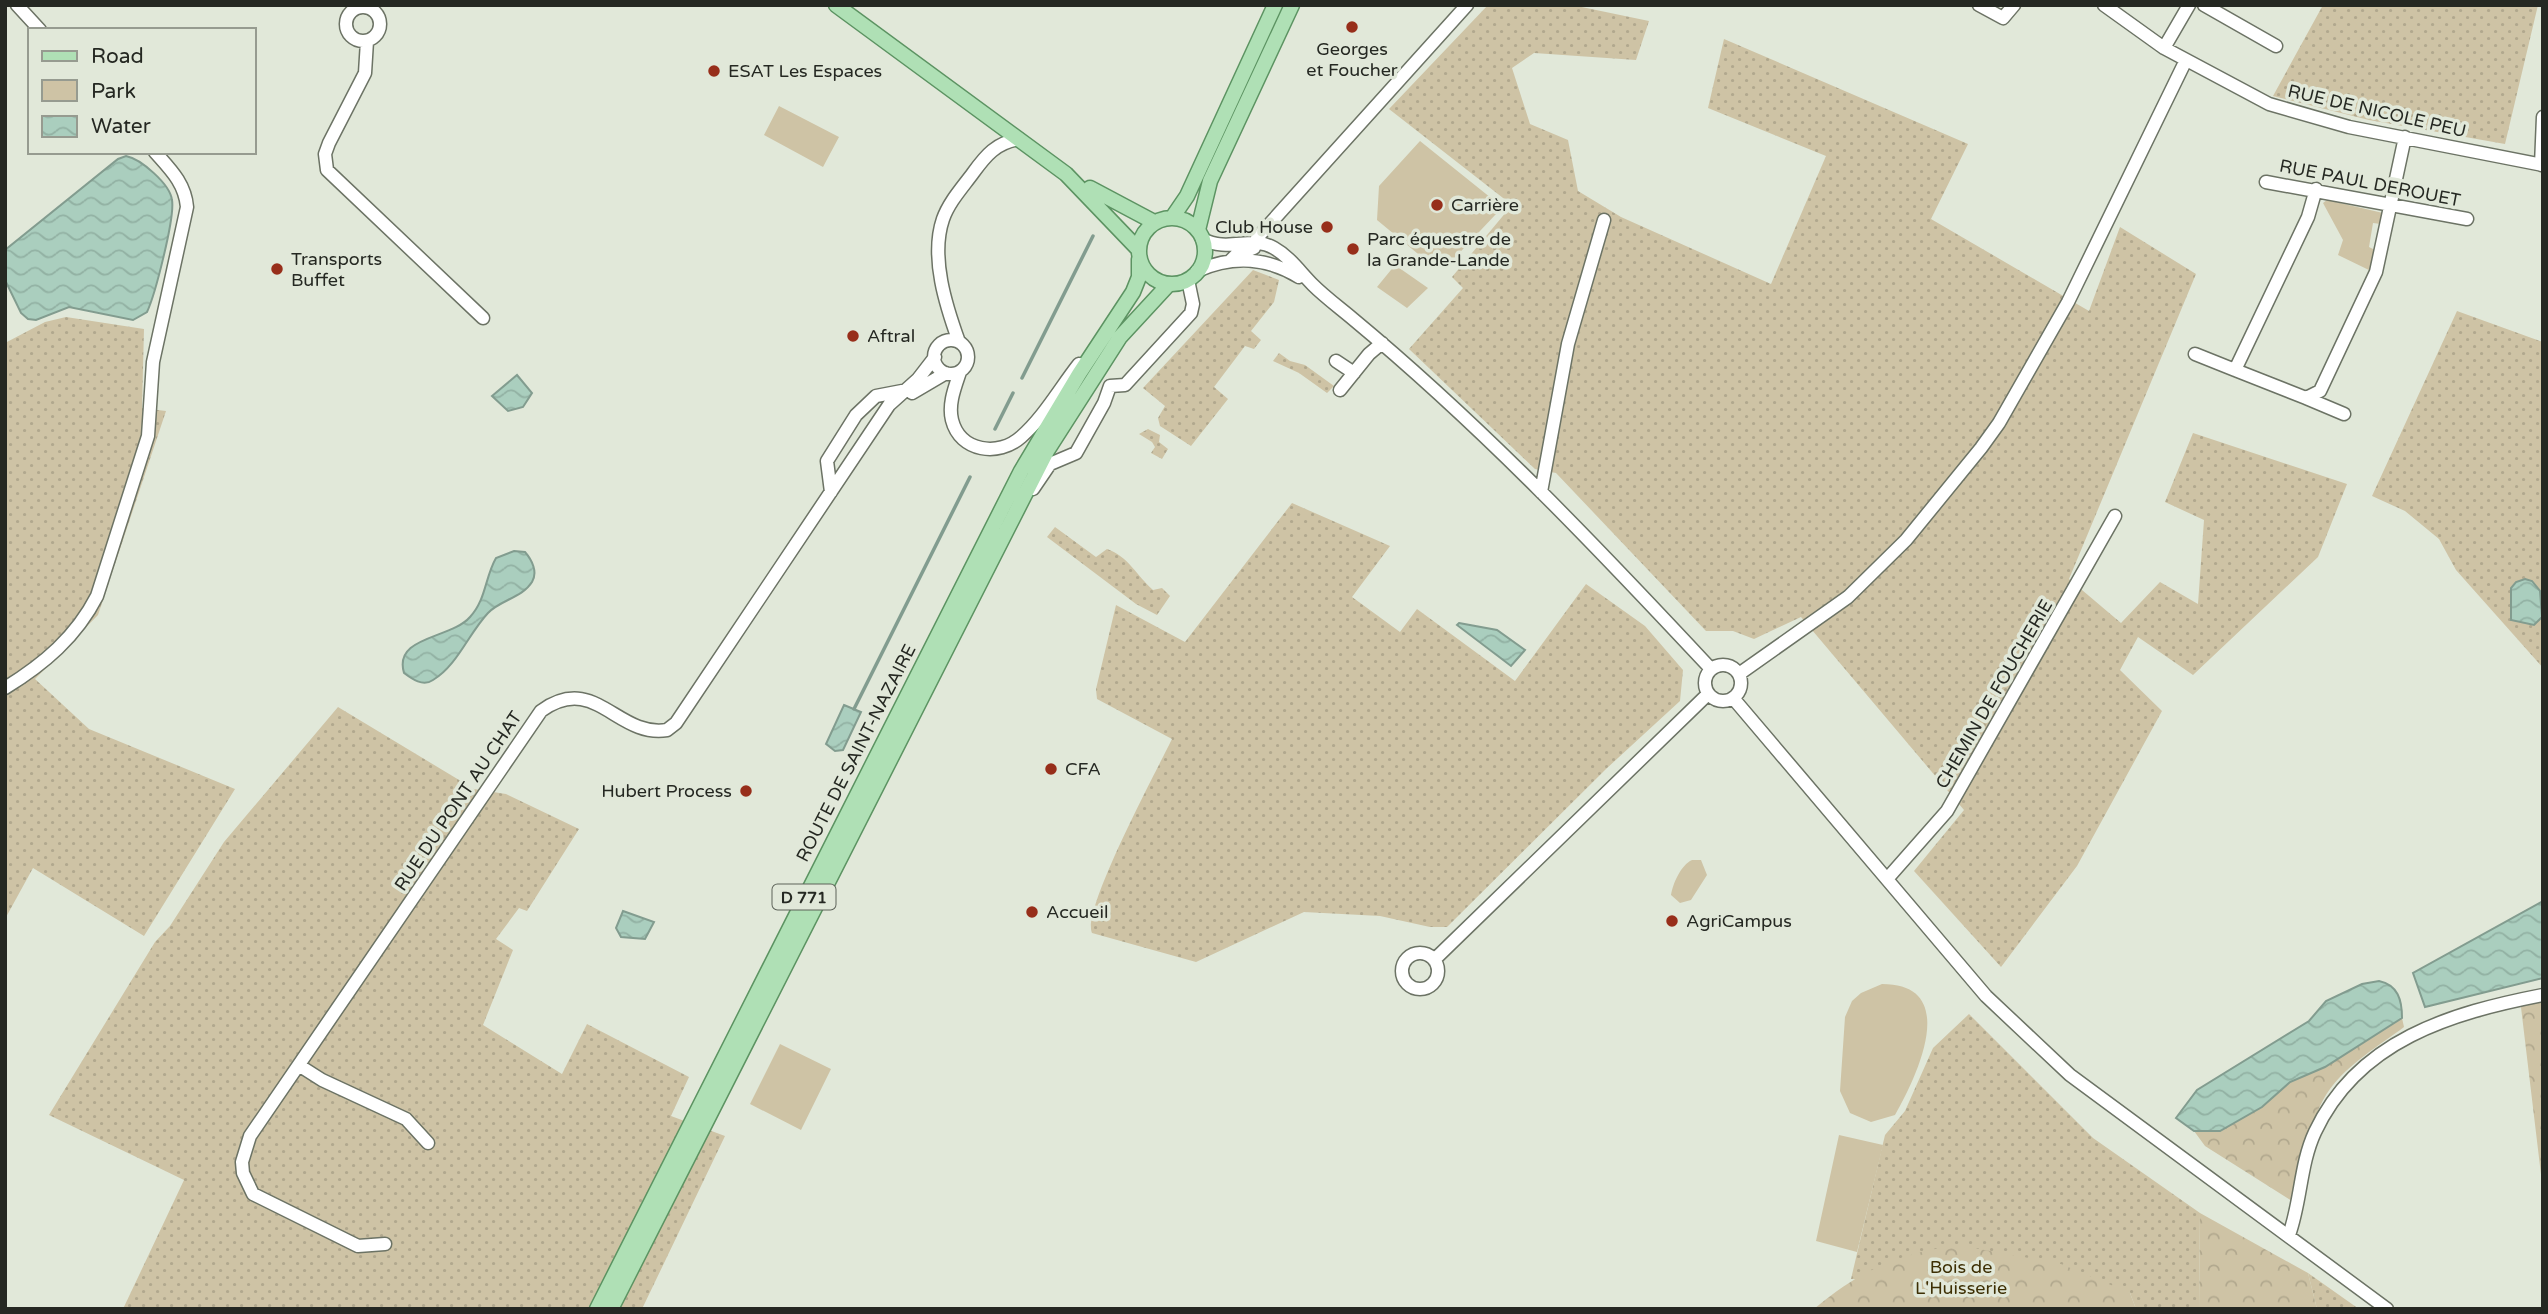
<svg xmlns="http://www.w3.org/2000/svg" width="2548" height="1314" font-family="'Varela Round',sans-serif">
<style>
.grass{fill:url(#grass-dots)}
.forest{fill:url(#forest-crowns)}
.green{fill:#cec3a5}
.water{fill:url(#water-waves);stroke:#829c8f;stroke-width:2}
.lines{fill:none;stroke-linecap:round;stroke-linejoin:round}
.stream{stroke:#829c8f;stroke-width:3.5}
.minor-casing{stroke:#6c7365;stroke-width:15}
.major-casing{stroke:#5c9362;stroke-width:17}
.minor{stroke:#fff;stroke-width:12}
.major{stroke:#afe0b5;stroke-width:14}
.poi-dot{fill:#972e1a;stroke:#e1e8d9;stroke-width:2.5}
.labels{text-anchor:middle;stroke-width:7;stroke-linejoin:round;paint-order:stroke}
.shield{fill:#e1e8d9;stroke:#5d6259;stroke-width:2}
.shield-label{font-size:16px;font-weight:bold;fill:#252822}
.poi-label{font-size:18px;fill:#252822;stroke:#e1e8d9;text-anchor:start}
.street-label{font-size:18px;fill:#252822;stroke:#e1e8d9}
.park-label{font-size:18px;fill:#3d2f04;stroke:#e1e8d9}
</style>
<defs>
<pattern id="grass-dots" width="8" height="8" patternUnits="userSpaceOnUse" patternTransform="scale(1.75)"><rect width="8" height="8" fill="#cec3a5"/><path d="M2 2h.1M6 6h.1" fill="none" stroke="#b1a88e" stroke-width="1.8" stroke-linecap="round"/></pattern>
<pattern id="forest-crowns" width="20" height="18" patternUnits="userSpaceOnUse" patternTransform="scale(1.75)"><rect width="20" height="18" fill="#cec3a5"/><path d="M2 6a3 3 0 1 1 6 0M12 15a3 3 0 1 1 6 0" fill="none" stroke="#b1a88e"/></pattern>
<pattern id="water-waves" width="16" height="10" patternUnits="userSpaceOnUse" patternTransform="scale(1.75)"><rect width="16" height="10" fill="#aacebe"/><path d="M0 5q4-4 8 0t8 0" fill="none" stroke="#92b1a3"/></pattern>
</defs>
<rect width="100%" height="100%" fill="#e1e8d9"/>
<path class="grass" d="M1488 5H1572L1649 21 1636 60 1534 53 1512 68 1530 124 1568 140 1578 191 1621 217 1771 284 1826 156 1708 108 1724 39 1968 144 1931 219 2089 311 2120 227 2196 274 2069 579 2121 623 2160 582 2198 604 2204 520 2165 502 2193 433 2347 484 2318 557 2193 675 2138 637 2120 670 2162 711 2077 866 2001 967 1914 871 1964 810 1801 617 1754 639 1733 631H1706L1556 473 1535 469 1409 349 1463 288 1452 277 1512 205 1389 109Z
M2323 5H2538L2505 144 2369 120 2273 96Z
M1253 270 1279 280 1274 302 1251 331 1261 340 1254 349 1245 346 1214 387 1228 399 1191 446 1160 426 1158 418 1165 406 1143 388Z
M2457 311 2543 342V668L2456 570 2439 539 2405 511 2372 496Z
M66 317 144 329 142 408 166 411 98 615 35 679 89 729 235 789 144 936 33 868 5 919V343L45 322Z
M1279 353 1290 361 1305 365 1334 386 1327 393 1299 373 1273 361Z
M1148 429 1160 435 1159 442 1168 449 1162 459 1151 453 1155 447 1152 442 1139 434Z
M1292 503 1390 546 1352 597 1400 632 1417 609 1515 681 1586 584 1645 626 1683 670 1680 701 1606 769 1447 927H1430L1380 916 1304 912 1196 962 1092 933C1081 911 1158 768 1172 739L1097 699 1096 689 1116 605 1185 642Z
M1055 527 1096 557 1107 549C1128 556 1137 576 1153 590L1162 588 1170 596 1157 615 1136 604 1047 537Z
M338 707 474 789 506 794 579 829 527 911 519 908 496 939 513 950 483 1025 562 1074 587 1024 689 1077 671 1116 725 1136 642 1309H123L184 1180 49 1115 155 942 170 926 224 842Z
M1969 1014 2093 1138 2200 1213 2199 1309H2136L2130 1293 1851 1279 1885 1135 1905 1111 1933 1048Z
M2308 1273 2359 1309H2317Z"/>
<path class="forest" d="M2543 987V1191L2520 999Z
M2402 1018 2404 1027C2380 1045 2348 1064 2330 1089 2311 1114 2299 1170 2292 1201L2205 1146 2194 1131H2220L2262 1107 2290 1082 2325 1067Z
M2200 1213 2308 1273 2317 1309H2199Z
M1957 1245 2061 1264 2130 1293 2136 1309H1814C1862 1269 1896 1255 1957 1245Z"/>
<path class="green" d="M779 106 839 137 823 167 764 135Z
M1420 141 1496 202V214L1448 265 1429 263 1377 220 1379 186Z
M2327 200 2383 213 2381 224 2373 223 2369 247 2375 250 2371 271 2338 255 2343 240 2323 203Z
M1395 265 1428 288 1407 308 1377 287Z
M1692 860H1701L1707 875 1691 900 1680 903 1671 895C1673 883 1681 865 1692 860Z
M1882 984C1962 984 1916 1078 1895 1115L1871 1122 1850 1113 1840 1091 1845 1017 1852 1001 1861 993Z
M780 1044 831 1069 801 1130 750 1104Z
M1839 1135 1883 1145 1857 1252 1816 1241Z"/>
<path class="water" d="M126 156C141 159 170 184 172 200 175 218 155 295 147 312L133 320 69 307 36 320 28 319 21 313 5 280V250L118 159Z
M517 375 532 393 523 407 508 411 492 396Z
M514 551 525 552C532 560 538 572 532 582 522 598 500 600 488 613 469 633 457 666 433 680 423 687 412 679 404 673 393 636 451 639 470 617 486 600 485 577 496 558Z
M2525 579 2532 581 2540 591 2542 617 2534 625 2511 620V588L2516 582Z
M1459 623 1497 630 1525 650 1511 666 1457 625Z
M844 705 861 712 843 750 835 751 826 744Z
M2543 901V978L2425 1007 2413 973Z
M623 911 654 922 645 939 621 937 616 928Z
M2379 981C2398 985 2402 1000 2402 1018L2325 1067 2290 1082 2262 1107 2220 1131H2194L2176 1118 2197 1090 2309 1021 2326 1001 2362 984Z"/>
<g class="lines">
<path class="stream" d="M1022 378 1093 236
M995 429 1013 393
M854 709 970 477"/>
<defs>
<path id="minor" d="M17 5 40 30
M1979 5 2003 18 2014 5
M2104 5 2164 48 2269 104 2349 127 2543 165
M2204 5 2276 46
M346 24a17 17 0 1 1 34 0a17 17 0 1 1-34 0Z
M367 41 365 73 329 143 325 154 327 170 483 318
M2164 48 2189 5
M2541 165 2543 117
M2266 182 2467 219
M2316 189 2308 217 2235 370 2306 398 2320 391 2376 272 2405 137
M1202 239C1229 253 1251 235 1274 248 1290 257 1300 272 1313 285 1325 297 1340 308 1353 319 1482 426 1597 547 1711 669
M1230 261 1236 255 1254 248 1257 238 1467 5
M1197 271C1233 255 1266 257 1299 277
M934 357a17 17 0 1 1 34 0a17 17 0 1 1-34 0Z
M959 342C946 306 930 257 943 219 949 202 962 188 973 173 986 155 996 143 1019 139
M2195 354 2235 370
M1336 361 1354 373
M960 372C955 387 948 404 952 420 960 452 999 457 1021 437 1044 417 1060 388 1079 364
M1110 386 1125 385 1191 313 1193 304 1188 280
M1340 390 1369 354 1382 343
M912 393 946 373
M2306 398 2344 414
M1033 489 1050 464 1076 453 1104 403 1110 386
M831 492 827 461 856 415 876 396 902 391
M1541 492 1568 344 1604 220
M1705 683a18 18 0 1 1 36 0a18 18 0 1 1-36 0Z
M1739 674 1848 597 1906 540 1981 448 1999 423 2068 302 2186 60
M5 688C44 664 76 637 97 596L148 436 153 362 187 207C185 183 170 169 155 152
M1733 698 1986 996 2070 1075 2387 1309
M1887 879 1947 811 2115 516
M1402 971a18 18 0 1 1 36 0a18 18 0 1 1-36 0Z
M1434 960 1708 694
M300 1066 322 1080 406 1119 428 1143
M2289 1235C2301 1202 2300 1164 2315 1132 2358 1040 2451 1013 2543 995
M385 1244 358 1246 253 1194 243 1173 242 1162 250 1136 541 711C595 672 617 738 667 730L676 723 889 405 918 379 935 357"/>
<path id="major" d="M836 5 1066 174 1138 249
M1090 188 1154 222
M1172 218 1187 196 1275 5
M1139 251a33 33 0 1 1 66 0a33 33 0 1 1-66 0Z
M1198 230 1210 181 1292 5
M597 1309 1021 471 1079 374 1133 292 1139 277V259
M611 1309 1047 451 1120 337 1169 284"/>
</defs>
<use href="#minor" class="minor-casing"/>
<use href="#major" class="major-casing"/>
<use href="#minor" class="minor"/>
<use href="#major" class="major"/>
</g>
<g class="poi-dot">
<circle cx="1352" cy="27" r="7"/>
<circle cx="714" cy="71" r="7"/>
<circle cx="1437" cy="205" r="7"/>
<circle cx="1327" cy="227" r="7"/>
<circle cx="1353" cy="249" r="7"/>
<circle cx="277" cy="269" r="7"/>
<circle cx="853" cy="336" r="7"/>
<circle cx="1051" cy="769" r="7"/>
<circle cx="746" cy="791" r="7"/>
<circle cx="1032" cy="912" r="7"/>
<circle cx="1672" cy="921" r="7"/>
</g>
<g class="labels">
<rect class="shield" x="772.5" y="884.5" width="63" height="25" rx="5"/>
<g class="shield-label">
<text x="804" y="903">D 771</text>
</g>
<g class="poi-label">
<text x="1352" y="55" text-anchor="middle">Georges<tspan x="1352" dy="21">et Foucher</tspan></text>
<text x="728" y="77">ESAT Les Espaces</text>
<text x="1451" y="211">Carrière</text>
<text x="1313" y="233" text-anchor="end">Club House</text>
<text x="1367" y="245">Parc équestre de<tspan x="1367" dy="21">la Grande-Lande</tspan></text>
<text x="291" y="265">Transports<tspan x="291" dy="21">Buffet</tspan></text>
<text x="867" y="342">Aftral</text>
<text x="1065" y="775">CFA</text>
<text x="732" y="797" text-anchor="end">Hubert Process</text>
<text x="1046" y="918">Accueil</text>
<text x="1686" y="927">AgriCampus</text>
</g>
<g class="street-label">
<text transform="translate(2377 111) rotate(13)" y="6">RUE DE NICOLE PEU</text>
<text transform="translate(2370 183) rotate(11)" y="6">RUE PAUL DEROUET</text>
<text transform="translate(1994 694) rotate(-60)" y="6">CHEMIN DE FOUCHERIE</text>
<text transform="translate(856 753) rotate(-63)" y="6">ROUTE DE SAINT-NAZAIRE</text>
<text transform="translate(458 801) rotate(-56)" y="6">RUE DU PONT AU CHAT</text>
</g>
<g class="park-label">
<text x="1961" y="1273">Bois de<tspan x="1961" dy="21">L'Huisserie</tspan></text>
</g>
</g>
<rect width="2548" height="1314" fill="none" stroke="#252822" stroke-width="14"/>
<rect x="28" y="28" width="228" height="126" fill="#e1e8d9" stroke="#969b90" stroke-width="2"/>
<rect x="42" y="51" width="35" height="10" fill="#afe0b5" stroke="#969b90" stroke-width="2"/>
<text x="91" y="63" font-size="21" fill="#252822">Road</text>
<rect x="42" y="80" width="35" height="21" fill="#cec3a5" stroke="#969b90" stroke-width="2"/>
<text x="91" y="98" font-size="21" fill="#252822">Park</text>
<rect x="42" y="116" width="35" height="21" fill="url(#water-waves)" stroke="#969b90" stroke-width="2"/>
<text x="91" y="133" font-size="21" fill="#252822">Water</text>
</svg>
